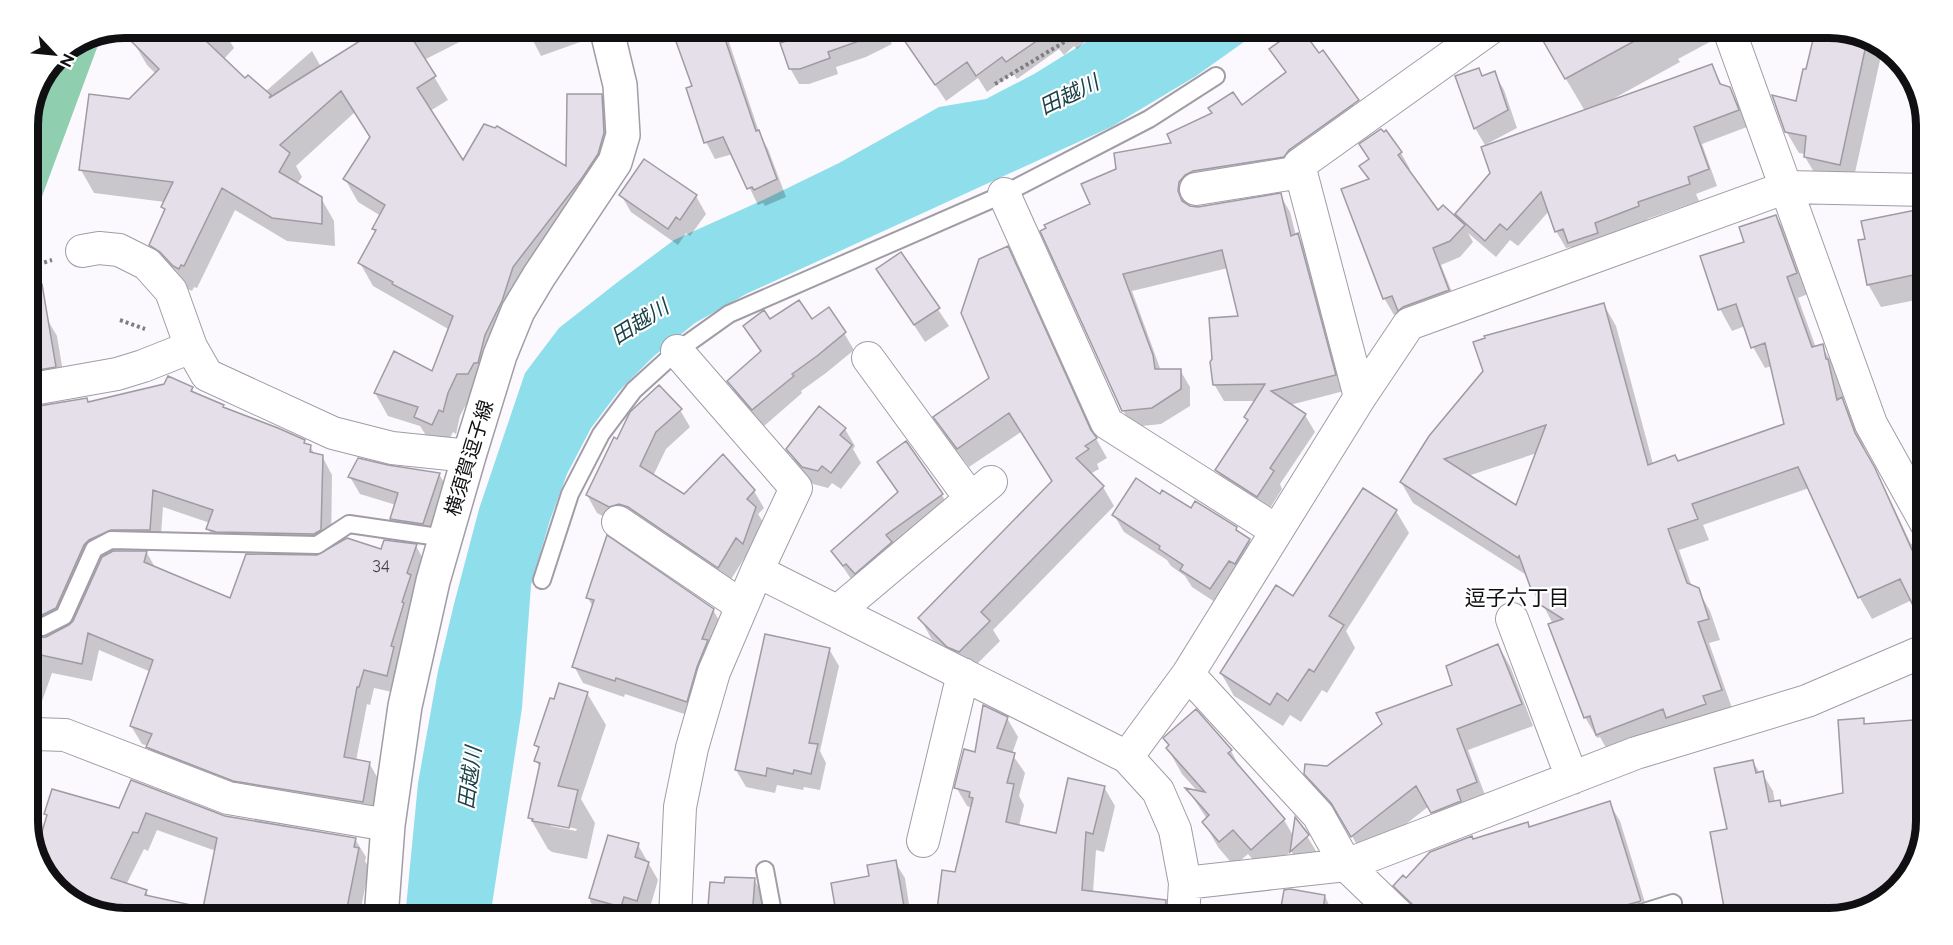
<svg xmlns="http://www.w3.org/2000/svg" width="1953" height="945" font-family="Raleway,'Noto Sans JP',sans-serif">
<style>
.forest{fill:#8fcfaf}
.water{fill:#8fdeeb}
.shadow{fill:#0003;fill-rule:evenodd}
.building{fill:#e4dfe9;stroke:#9f9aa4;stroke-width:1.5;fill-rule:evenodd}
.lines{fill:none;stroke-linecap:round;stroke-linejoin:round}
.lane-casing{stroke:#a19ca6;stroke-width:20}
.street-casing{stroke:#a19ca6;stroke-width:34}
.primary-casing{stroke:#a19ca6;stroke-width:36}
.path{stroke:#7f7d81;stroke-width:4;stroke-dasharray:3 3;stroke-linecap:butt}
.lane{stroke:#fff;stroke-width:16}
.street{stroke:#fff;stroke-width:32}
.primary{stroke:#fff;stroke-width:33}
.labels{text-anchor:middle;stroke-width:4.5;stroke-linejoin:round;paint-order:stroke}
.number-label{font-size:16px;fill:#454348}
.street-label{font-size:20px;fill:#100f12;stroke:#fff}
.water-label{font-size:21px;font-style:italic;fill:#1c4147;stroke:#fff}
.neighbourhood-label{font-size:21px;fill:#100f12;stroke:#fff}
.rim{fill:none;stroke:#100f12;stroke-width:8}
</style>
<rect width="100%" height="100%" fill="#fcf9fe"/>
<path class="forest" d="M101 37 27 237V118L56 55Z"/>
<path class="water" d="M1110 27H1265L1196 76 1111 127 746 294 695 323 654 356 619 391 591 428 567 474 550 520 531 585 522 708 490 918H405L418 783 438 671 454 604 479 509 525 373 559 328 619 281 674 240 763 200 839 163 939 107 986 99 1034 74Z"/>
<path class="shadow" d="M131 27H221L234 48 223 60 245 81 265 92 312 51 321 67 385 27H489L424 60 448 100 430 111 463 163 567 168 601 95 614 118 616 157 470 397 460 416 456 434 453 432 445 448 429 440 420 426 388 416 375 393 433 373 450 330 373 286 360 263 376 234 373 229 381 216 358 202 345 179 371 138 355 112 296 166 302 177 297 184 321 198 334 221 335 246 287 241 235 210 197 288 194 287 192 291 188 289 175 275 164 268 150 245 165 211 163 207 165 202 94 193 81 170 129 100 156 74 147 65 134 43 138 38Z
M526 27H583L587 37 582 38 583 41 541 56Z
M704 27H721L728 39 760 135 768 149 786 197 765 206 763 203 758 205 733 154 715 159 706 142 694 87Z
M806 27H882L892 44 866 57 836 67 838 74 809 84H799L790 68 809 34Z
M965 27H1100L1077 49 1074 46 1064 55 1059 49 1017 79 1013 73 987 92 978 78 946 101 909 46Z
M1449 27H1467L1455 36Z
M1563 27H1713L1719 37 1678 59 1680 62 1611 100 1612 102 1712 66 1723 87 1729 88 1739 105 1747 127 1702 144 1717 186 1696 194 1699 201 1647 219 1648 224 1579 260 1572 247 1566 248 1556 231 1549 211 1518 246 1510 240 1496 257 1468 233 1473 242 1460 257 1441 265 1458 307 1399 313 1394 315 1384 298 1369 181 1361 167 1401 153 1410 169 1408 171 1438 213 1462 223 1457 214 1585 111 1566 79Z
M1818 27H1828L1871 37 1883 47 1852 186 1818 179 1805 157V154L1799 153 1786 131 1807 71Z
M1271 49 1345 92 1355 108 1300 166 1188 199 1187 206 1198 208 1280 195 1290 212 1296 236 1298 235 1307 251 1344 391 1290 405 1305 415 1315 432 1280 484 1282 489 1267 513 1227 487 1217 470 1249 422 1246 417 1256 401H1224L1214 384V359L1240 317 1228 268 1132 291 1161 371 1180 370 1190 387V406L1161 424 1132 427 1123 410 1092 205 1173 144 1242 107 1287 74Z
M1494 73 1504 90 1517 128 1485 145 1475 128 1459 82Z
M621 195 696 196 706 214 690 236 686 233 678 245 631 212Z
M1926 209V298L1881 307 1868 284 1866 240Z
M1776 216 1788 237 1808 294 1798 298 1816 348 1822 346 1834 367 1840 382 1845 404 1854 420 1867 455 1886 491 1911 544 1920 541 1926 542V631L1912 600 1872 619 1860 598 1809 488 1703 525 1709 540 1679 550 1692 587 1698 590 1710 611 1720 640 1709 643 1733 711 1610 755 1600 737 1597 738 1585 717 1553 624 1528 576 1413 503 1401 482 1604 305 1616 326 1653 464 1678 463 1786 425 1772 366 1765 368 1753 347 1745 326 1732 331 1720 309 1746 243ZM1537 453 1517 508 1468 476Z
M1007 248 1018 267 1095 437 1107 458 1097 464 1099 469 1090 474 1103 487 1114 506 993 630 1000 641 970 671 960 666 931 638 920 618 1053 482 1021 432 969 467 946 437 935 417 991 379Z
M901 254 949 326 925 342 878 270Z
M27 314 47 319 57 336 65 384 27 392Z
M770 321H811L844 333 854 350 826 373 801 391 802 393 763 427 738 398 728 381 761 353 745 326Z
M192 389 195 394 223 406 225 410 304 441 306 445 310 446 315 455 322 456 332 475 331 549 382 551 416 546 426 564 397 693 374 688 370 705 367 704 356 761 369 763 380 782 373 820 158 765 148 746 142 744 131 726 151 672 99 650 92 681 52 673 29 738 27 737V409L89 404ZM163 507 210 523 208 529 218 547 227 550 326 552 231 600 156 569 147 553 112 552 122 547 160 548ZM104 556 75 621 65 629 94 563ZM37 634H54L47 638 30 639Z
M680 410 690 427 666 449 653 476 684 496 754 491 764 508 758 514 765 525 753 560 747 554 728 584 597 513 587 495 617 441Z
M845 429 855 446 853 449 861 463 841 489 832 483 828 488 813 484 798 467 788 449Z
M879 462 942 495 951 512 853 582 833 552 899 493Z
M387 467 439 474 449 491 433 541 402 536 392 519 396 505 360 494 350 477Z
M1161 496 1236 528 1240 534 1249 540 1259 557 1221 606 1192 587 1185 576 1171 566 1167 560 1124 532 1114 515Z
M1396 511 1409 533 1346 631 1355 648 1327 693 1322 690 1301 722 1290 715 1283 726 1234 696 1221 673 1293 598Z
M588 598 713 610 723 627 696 718 625 694 624 697 583 683 574 666 593 607Z
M1498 645 1510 666 1533 726 1468 750 1488 803 1444 833 1429 806 1364 857 1345 824 1318 795 1306 773 1327 768 1453 686Z
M829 649 839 666 820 751 826 763 820 790 804 787 803 790 777 785 775 793 746 787 736 770Z
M587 693 606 725 581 799 595 823 587 859 552 852 548 849 530 818 541 769 536 761 539 750 536 745 555 701ZM551 823 577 829 576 831 551 826Z
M1926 693V820L1916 863 1882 902 1829 918H1665L1725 904 1728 830 1753 762 1760 773H1762L1773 791 1775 803 1779 802 1782 808 1844 794 1863 720 1866 725 1922 720 1917 695Z
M1007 718 1018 737 1012 754 1025 773 1019 796 1024 805 1019 826 1058 835 1104 787 1115 806 1104 852 1096 850 1093 892 1162 901 1172 918H938L956 873 972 808 967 806 956 787 977 753Z
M1165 738 1231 751 1244 775 1284 820 1294 837 1307 836 1322 861 1305 876 1291 851 1266 874 1248 854 1234 866 1218 847 1204 822 1207 819 1188 790 1199 793 1182 774 1168 749 1170 747Z
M1609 803 1620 821 1647 909 1639 895 1636 896 1649 918H1420L1406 904 1395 886 1473 840 1530 828Z
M119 810 224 817 355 839 366 857 365 861 369 868 359 918H124L82 908 44 875 36 854 48 818 45 814ZM157 830 216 851 204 909 149 898 146 891 126 885 144 849 148 851Z
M609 837 638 845 658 880 647 918H600L590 901Z
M895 862 905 878 911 918H838L871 877Z
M754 879 763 896 762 906 767 914 766 918H708L725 885Z
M1325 896 1329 905 1368 913 1373 918H1281Z"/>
<path class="building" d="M146 27H219L206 41 245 78 248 75 271 95 269 98 382 27H405L436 76 417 88 463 160 484 124 495 128 497 126 566 166 567 94H602L604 133 598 154 582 178 513 267 502 301 485 335 478 363H474L468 374H457L448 393 443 412 439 410 432 425 414 417 418 407 374 393 394 351 432 371 453 316 392 284 393 282 358 263 376 230 372 229 385 205 343 179 370 137 341 91 280 145 290 153 279 172 322 197V224L272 218 222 188 184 266 181 265 179 269 173 266 160 252 149 245 165 209 161 207 173 182 79 170 89 94 129 99 159 69 132 42Z
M699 27H721L756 131 759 130 777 179 754 190 752 187 747 189 723 137 704 143 686 88 692 86 674 36Z
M805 27H887V31L828 52 830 58 800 69H789L780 43 807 34Z
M895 27H1057L1006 62 1002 57 976 76 967 62 935 85Z
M1300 27 1319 53 1323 50 1359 100 1289 150 1284 157 1193 171 1185 175 1179 182 1178 191 1182 201 1190 206 1198 207 1281 193 1291 236 1298 233 1336 375 1271 391 1306 414 1270 468 1274 471 1257 497 1215 470 1248 420 1244 417 1265 384 1213 385 1210 362 1212 359 1209 318 1238 316 1222 250 1123 274 1153 355 1155 369H1181V389L1152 408 1122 411 1040 231 1046 228 1044 225 1090 204 1081 184 1116 169 1114 153 1171 143 1167 134 1212 113 1208 108 1233 92 1242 105 1286 72 1269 49Z
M1563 27H1660L1565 79 1542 39Z
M1816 27H1828L1868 36 1840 165 1804 157 1806 136 1785 132 1772 95 1796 101 1803 69H1806Z
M1712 64 1720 84 1730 87 1739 110 1694 127 1709 169 1688 177 1690 184 1638 202 1639 206 1595 223 1598 233 1568 243 1563 229 1555 232 1541 192 1507 230 1500 224 1485 241 1455 214 1490 173 1481 147Z
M1479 68 1482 76 1495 71 1508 110 1474 129 1455 76Z
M1381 129 1384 132 1386 130 1402 152 1398 155 1438 210 1443 205 1465 225 1450 241 1433 248 1449 290 1403 307 1398 311 1392 296 1383 299 1341 189 1369 179 1359 166 1369 159 1359 144Z
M644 159 697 195 680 220 676 217 668 229 619 195Z
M1926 208V252H1913L1918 274 1867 285 1858 240 1865 239 1861 221Z
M1776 215 1797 273 1787 277 1812 347 1823 344 1826 359H1828L1837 400 1842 397 1855 433 1875 468 1912 550 1917 547 1926 567V632L1900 579 1858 598 1798 467 1692 504 1698 519 1668 529 1687 583 1699 588 1709 619 1698 622 1722 690 1703 696 1706 704 1666 718 1663 709 1596 735 1590 716 1584 718 1548 624 1563 619 1539 604 1535 592 1531 589 1519 556 1518 558 1400 482 1429 436 1483 371 1473 342 1485 338 1484 336 1604 303 1648 465 1675 455 1678 461 1784 424 1765 343 1751 348 1736 304 1718 310 1700 256 1744 242 1739 227ZM1546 425 1516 505 1444 459Z
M1008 246 1091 430 1097 438 1085 446 1089 449 1076 458 1104 486 981 612 990 621 959 652 947 647 918 618 1052 481 1009 413 957 449 933 417 989 378 961 313 979 259Z
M901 252 940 308 914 325 876 269Z
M42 284 56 367 27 372V285Z
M799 300 812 319 829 307 846 332 817 356 792 374 794 376 752 410 727 381 761 351 743 326 764 310 770 319Z
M168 376 193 387 191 391 224 405 223 407 278 428 305 440 304 443 311 445 310 452 323 455 321 530 314 534 216 532 206 529 213 510 153 490 150 530H111L89 540 84 545 56 608 40 616H27V408L87 398 88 402 164 384Z
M659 385 682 409 656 432 640 466 684 494 723 454 755 490 747 499 756 507 743 544 736 538 718 568 628 507 619 504 609 507 586 495 614 437 617 439 630 412Z
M819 406 846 428 840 435 852 445 831 473 822 466 818 471 802 467 786 449Z
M906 441 943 494 886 535 892 542 855 574 846 564 843 566 831 551 898 492 877 462Z
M358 458 388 465 440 473 423 524 390 519 398 493 348 477Z
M1136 478 1160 494 1162 490 1191 508 1195 501 1237 527 1236 530 1250 539 1235 564 1229 561 1210 589 1180 570 1183 565 1159 549 1160 546 1112 515Z
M1363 488 1397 510 1329 616 1344 625 1314 672 1309 669 1288 701 1277 693 1270 705 1220 673 1276 585 1293 596Z
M607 535 714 609 702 639 708 640 697 667 687 702 616 678 615 681 572 667 594 600 586 598Z
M347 538 381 549 384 540 417 544 407 573 411 575 402 602 404 603 391 646 394 647 387 676 364 670 359 687H357L344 757 370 762 363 802 233 781 146 747 152 734 130 726 153 660 88 633 82 664 27 652V638L46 637 69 625 73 621 102 557 113 551H147L144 562 230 598 246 554 317 555Z
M765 634 830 648 809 743 818 744 811 774 794 770 793 774 767 768 766 776 735 770Z
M1498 644 1522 704 1457 729 1477 782 1457 790 1461 801 1431 813 1416 786 1351 837 1331 803 1304 774 1305 764 1327 766 1382 724 1376 713 1452 685 1446 666Z
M559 683 588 692 558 786 578 790 569 828 532 821 533 819 528 818 540 763 534 761 539 747 534 745 550 698 554 699Z
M983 705 1008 717 997 748 1015 753 1007 783 1014 784 1006 822 1056 833 1068 778 1105 786 1093 834 1086 832 1082 890 1166 900 1165 918H936L942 870 955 872 973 798 969 797 970 792 954 788 964 749 975 752Z
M1196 709 1232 750 1228 753 1285 819 1251 850 1233 830 1219 842 1202 822 1209 815 1185 788 1205 792 1166 748 1169 745 1163 738 1164 737Z
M1864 718V724L1926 719V820L1916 863 1882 902 1829 918H1726L1710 832 1727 829 1714 768 1753 760 1756 773 1763 771 1769 802 1780 800 1781 806 1843 793 1838 720Z
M131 780 225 816 356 838 354 847 359 848 345 918H201L217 838 146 813 138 833 133 832 111 878 147 890 145 895 196 906 195 918H124L82 908 44 875 36 852 47 815 44 814 52 789 119 808Z
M1610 801 1641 901 1580 918H1418V912L1413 905 1393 886 1403 875 1406 878 1430 852 1472 836 1473 839 1528 822 1529 827Z
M1295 817 1309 835 1290 852Z
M608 835 639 843 635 857 649 862 637 901 624 897 621 907 589 898Z
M896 860 906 918H837L831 883 869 876 867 865Z
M725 877 755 878 752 918H707L710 882 724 883Z
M1290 889 1325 895 1322 918H1279L1284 890Z"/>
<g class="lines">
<defs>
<path id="lane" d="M542 580 570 494 601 434 634 390 677 351 729 314 1004 194 1149 119 1216 76
M27 627H42L64 616 94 549 111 540 317 545 349 524 445 538
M765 870 774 918
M1625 918 1673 903"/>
<path id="street" d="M1728 27 1871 424 1926 523
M1196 189 1301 172
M1004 194 1107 423 1277 531
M82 251 99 248 119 250 147 264 171 291 191 347 207 375 333 433 392 448 469 456
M868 358 971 499
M27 390 117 374 143 366 191 347
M1360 397 1299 165 1492 27
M618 522 742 606
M757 571 1127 757 1158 791 1175 830 1185 883 1183 918
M838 611 991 482
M1512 619 1572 778
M1188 674 1318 815 1346 865 1401 918
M27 740 35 734 65 735 228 798 388 825
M1127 757 1188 674 1360 397 1409 324 1787 187 1926 190
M923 841 963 674
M1185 883 1346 865 1636 753 1807 701 1926 650
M675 918 680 807 692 748 714 672 757 571 796 488 677 351"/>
<path id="primary" d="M381 918 388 825 405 706 433 581 469 456 500 355 518 311 539 276 615 162 623 135 620 85 606 27"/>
</defs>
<use href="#lane" class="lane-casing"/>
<use href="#street" class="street-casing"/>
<use href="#primary" class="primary-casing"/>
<path class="path" d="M995 84 1089 27
M27 268 52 260
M120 320 145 329"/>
<use href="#lane" class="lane"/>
<use href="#street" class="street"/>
<use href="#primary" class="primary"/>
</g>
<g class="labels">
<g class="number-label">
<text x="381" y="570">34</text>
</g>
<g class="street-label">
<text transform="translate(469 458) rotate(-73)" y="7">横須賀逗子線</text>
</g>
<g class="water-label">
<text transform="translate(1069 95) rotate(-26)" y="7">田越川</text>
<text transform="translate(640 322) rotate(-32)" y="7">田越川</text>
<text transform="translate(470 778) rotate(-83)" y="7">田越川</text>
</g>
<g class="neighbourhood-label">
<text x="1517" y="605">逗子六丁目</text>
</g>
</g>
<path d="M0 0H1953V945H0ZM125 38H1829A87 87 0 0 1 1916 125V821A87 87 0 0 1 1829 908H125A87 87 0 0 1 38 821V125A87 87 0 0 1 125 38Z" fill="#fff" fill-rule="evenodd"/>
<path class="rim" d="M125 38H1829A87 87 0 0 1 1916 125V821A87 87 0 0 1 1829 908H125A87 87 0 0 1 38 821V125A87 87 0 0 1 125 38Z"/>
<g transform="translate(54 54) rotate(116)" stroke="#ffffff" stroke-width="4.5" paint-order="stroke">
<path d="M0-4.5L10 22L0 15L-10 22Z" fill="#100f12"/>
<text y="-9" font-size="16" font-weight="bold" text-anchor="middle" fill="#100f12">N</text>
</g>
</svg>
